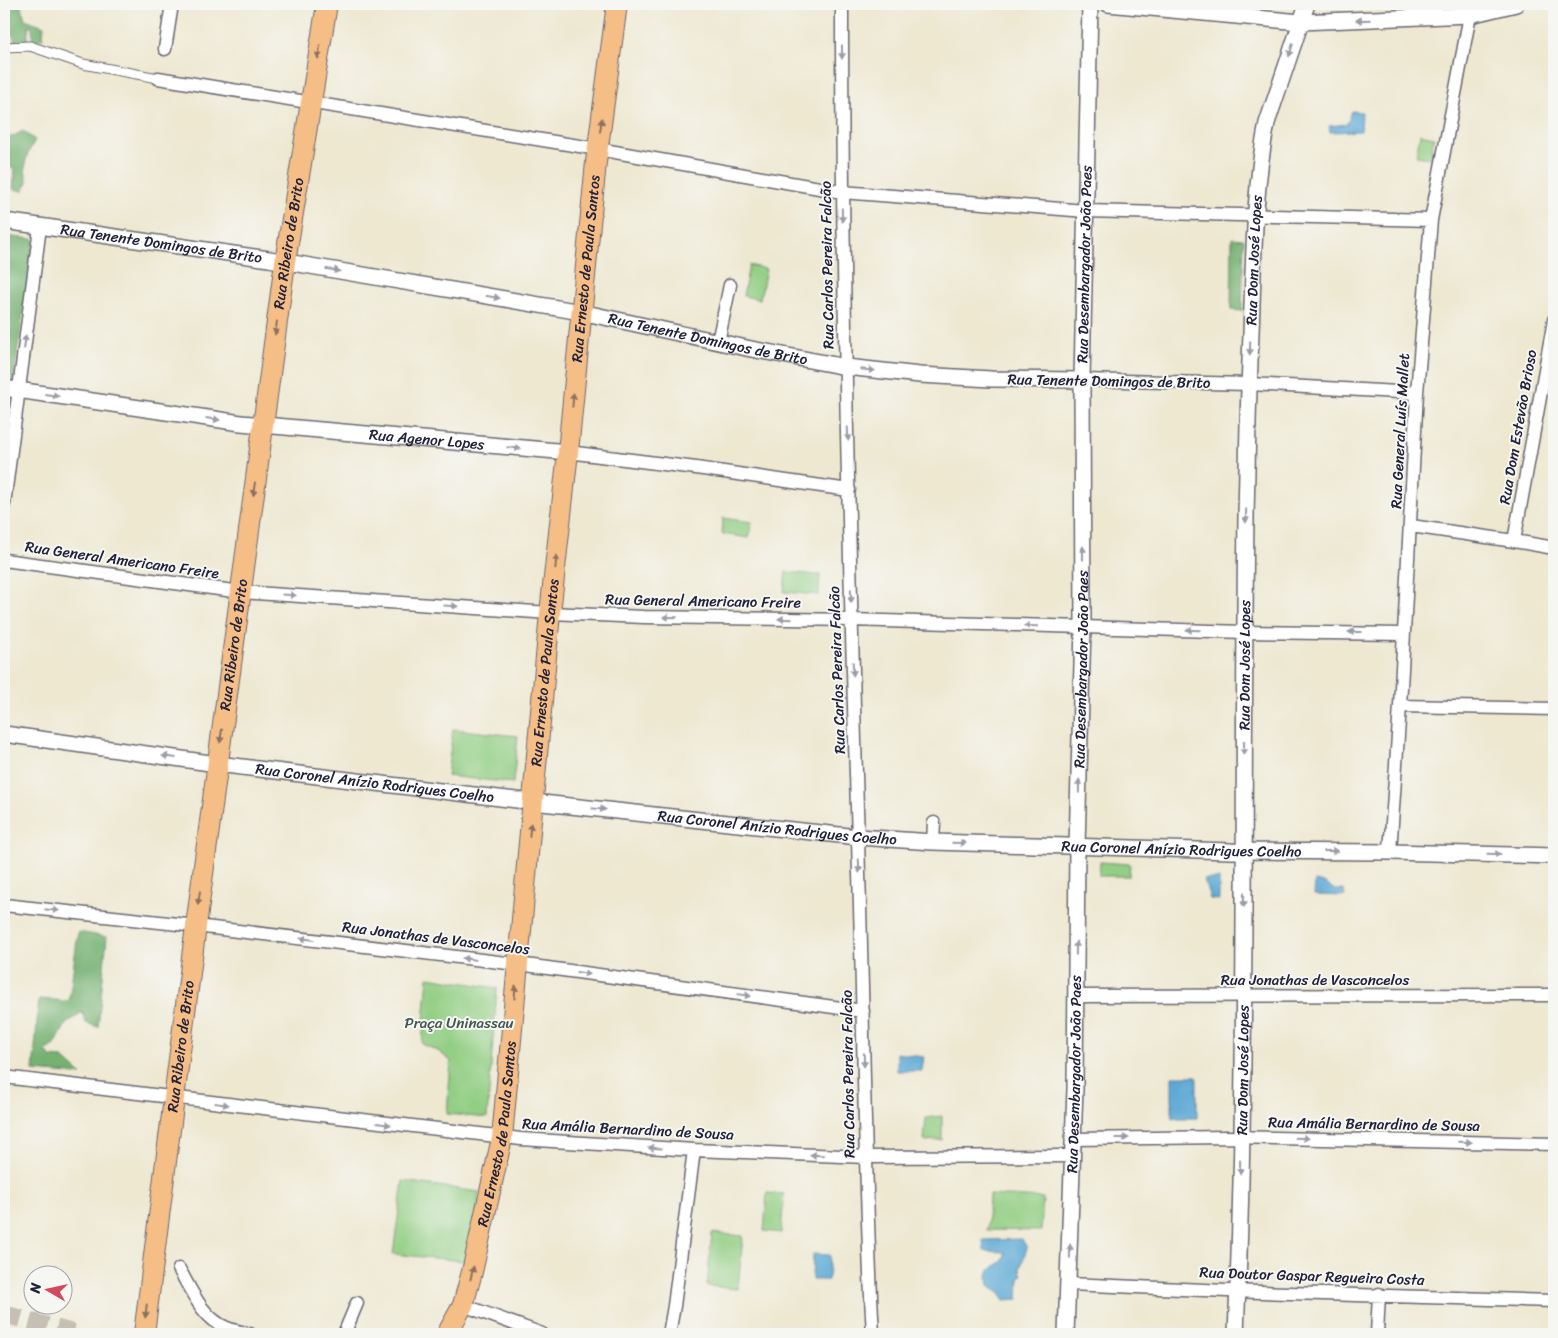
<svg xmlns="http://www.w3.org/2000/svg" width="1558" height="1338" font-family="Sriracha,sans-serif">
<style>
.green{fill:#92ce83;stroke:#5a785f}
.forest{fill:#75b171;stroke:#4c6a56}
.water{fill:#5ca9d5;stroke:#3f6688}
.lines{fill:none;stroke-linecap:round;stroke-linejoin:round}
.secondary-tunnel{stroke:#c5c0b3;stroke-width:18;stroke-dasharray:18 9;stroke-linecap:butt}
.pedestrian-casing{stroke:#696770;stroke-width:11}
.minor-casing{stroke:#696770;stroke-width:15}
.tertiary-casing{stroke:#696770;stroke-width:18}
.primary-casing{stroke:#696770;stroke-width:22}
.pedestrian{stroke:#fff;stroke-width:9}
.minor{stroke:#fff;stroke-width:12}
.tertiary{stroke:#fff;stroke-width:15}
.primary{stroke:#f6be87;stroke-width:20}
.oneway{fill:#9c9ca7}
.oneway2{fill:#8c7061}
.labels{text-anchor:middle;stroke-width:4;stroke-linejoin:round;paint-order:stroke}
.street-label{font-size:15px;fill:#22223b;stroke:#f6f6f2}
.park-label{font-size:15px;fill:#445651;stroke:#f6f6f2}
</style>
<rect width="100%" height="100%" fill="#f6f6f2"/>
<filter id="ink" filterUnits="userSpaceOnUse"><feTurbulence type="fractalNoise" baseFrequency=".02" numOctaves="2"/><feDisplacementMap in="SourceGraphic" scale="10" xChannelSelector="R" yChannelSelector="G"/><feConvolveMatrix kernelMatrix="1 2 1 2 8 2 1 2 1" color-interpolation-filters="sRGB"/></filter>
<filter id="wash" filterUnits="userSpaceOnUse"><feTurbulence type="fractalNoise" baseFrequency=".0096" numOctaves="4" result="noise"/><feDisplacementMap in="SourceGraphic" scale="20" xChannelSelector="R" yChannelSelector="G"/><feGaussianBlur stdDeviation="1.12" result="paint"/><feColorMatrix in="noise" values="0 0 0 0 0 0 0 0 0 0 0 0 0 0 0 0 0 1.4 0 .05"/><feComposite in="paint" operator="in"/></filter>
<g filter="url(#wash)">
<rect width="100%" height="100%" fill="#eee8d1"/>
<path class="green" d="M1420 134 1434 137 1430 158 1416 156Z
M749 265 766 269 760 299 743 296Z
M723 518 752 522 749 538 722 534Z
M786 572 820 575 819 595 784 592Z
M453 729 518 736 513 783 447 776Z
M1100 862 1130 864 1129 876H1099Z
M428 977 497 988 487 1118 447 1114 451 1061 438 1051 422 1044Z
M942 1116V1140L924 1141 926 1118Z
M403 1181 479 1192 472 1262 393 1254Z
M767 1193 784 1194 781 1233 764 1231Z
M989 1195 1043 1198 1041 1231 987 1230Z
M712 1233 743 1236 738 1289 707 1286Z"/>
<path class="forest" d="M4 4 21 6 25 19 44 26 43 38 33 41 32 27 29 25 27 41 15 43 13 35 5 30Z
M23 131 35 140C26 157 22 163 28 182L23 191 13 189 15 171 8 165 4 172V136L9 138Z
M4 236 34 239 13 381 4 380Z
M1232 238 1244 239 1242 311 1231 310Z
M78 932 107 937 98 1027 86 1023 82 1012 66 1024 55 1045 46 1050 50 1057 63 1058 82 1075 33 1071 39 999 69 1001Z"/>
<path class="water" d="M1352 111 1362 112 1361 131 1330 132 1329 126 1347 124Z
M1204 879H1219V900L1210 899Z
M1315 881 1324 883 1335 890H1344L1345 896 1314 895Z
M897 1053 924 1057 922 1071H897Z
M1172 1076H1197V1118H1172Z
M1022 1239 1027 1248 1020 1269 1022 1275 1019 1278 1018 1299 1005 1300 1001 1294 989 1285C983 1260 1006 1270 1005 1252L984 1251 983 1240Z
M813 1254 830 1255 828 1280H812Z"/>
</g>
<g filter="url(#ink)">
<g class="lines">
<path class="secondary-tunnel" d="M4 1314 76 1334"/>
<defs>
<path id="pedestrian" d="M4 47 30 46 83 64 158 78"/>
<path id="minor" d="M842 4C842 294 850 583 859 873 864 1027 864 1181 873 1334
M165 49 172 4
M158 78 598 149 842 192 1086 211 1431 220
M718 342 730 285
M1082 380 1249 384 1417 393
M568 452 696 468 849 490
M4 504 40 227
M1411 526 1514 541 1554 548
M1514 541 1554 320
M4 560 241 592 550 613 644 617 851 620 1244 632 1404 634
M1400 706 1554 709
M933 842 934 823
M1390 852 1400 706 1417 393 1431 220 1470 15
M4 905 196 926 533 966 863 1011
M1075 996 1554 995
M4 1077 521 1139 694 1150 866 1157 1073 1156
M1074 1139 1227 1137 1554 1144
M179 1269C191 1290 203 1319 227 1328 234 1331 242 1332 250 1334
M1069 1284 1227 1291 1554 1301
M463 1305 542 1334
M344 1334 357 1303
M669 1334 674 1306 694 1150
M1377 1334 1379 1294"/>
<g id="tertiary">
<path d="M1108 4 1300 22 1470 15 1516 4"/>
<path id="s1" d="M4 221 269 259 581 312 751 349 846 367 920 375 991 379 1082 380"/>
<path id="s2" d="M4 388 241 423 568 452"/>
<path id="s3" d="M4 734 217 764 533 802 858 837 933 842 1231 851 1390 852 1554 856"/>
<path id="s4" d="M1066 1334 1075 1089 1077 846 1083 627 1082 380 1090 4"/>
<path id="s5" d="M1236 1334C1248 1062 1242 790 1246 518 1247 447 1249 376 1252 305 1254 244 1255 183 1267 123L1307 4"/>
</g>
<g id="primary">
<path id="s6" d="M144 1334 196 926 285 262 327 4"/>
<path id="s7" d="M447 1334 463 1305 472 1272 502 1138 550 613 568 452 596 162 617 4"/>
</g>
</defs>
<use href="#pedestrian" class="pedestrian-casing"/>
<use href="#minor" class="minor-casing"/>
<use href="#tertiary" class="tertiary-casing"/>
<use href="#primary" class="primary-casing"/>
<use href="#pedestrian" class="pedestrian"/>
<use href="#minor" class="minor"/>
<use href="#tertiary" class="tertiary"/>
<use href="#primary" class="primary"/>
</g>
<defs><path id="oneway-solid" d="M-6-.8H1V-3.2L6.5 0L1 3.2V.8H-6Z" transform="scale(1.25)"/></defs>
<g class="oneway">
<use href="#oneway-solid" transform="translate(1363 20) rotate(178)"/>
<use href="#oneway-solid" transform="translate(1291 50) rotate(107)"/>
<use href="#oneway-solid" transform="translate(842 52) rotate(90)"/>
<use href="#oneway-solid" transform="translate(842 215) rotate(89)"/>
<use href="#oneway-solid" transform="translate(333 270) rotate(10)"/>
<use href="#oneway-solid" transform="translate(493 297) rotate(10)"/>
<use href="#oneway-solid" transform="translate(25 342) rotate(-83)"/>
<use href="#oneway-solid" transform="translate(1250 348) rotate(92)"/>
<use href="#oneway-solid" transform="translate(868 370) rotate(6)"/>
<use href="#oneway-solid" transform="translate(52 395) rotate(8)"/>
<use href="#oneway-solid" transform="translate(213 419) rotate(8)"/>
<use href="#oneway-solid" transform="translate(848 434) rotate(88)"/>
<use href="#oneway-solid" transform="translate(514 448) rotate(5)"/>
<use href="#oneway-solid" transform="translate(1246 516) rotate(91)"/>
<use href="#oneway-solid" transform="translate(1083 553) rotate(-90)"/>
<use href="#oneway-solid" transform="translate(289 595) rotate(4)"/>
<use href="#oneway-solid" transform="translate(851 596) rotate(89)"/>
<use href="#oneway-solid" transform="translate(451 606) rotate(4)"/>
<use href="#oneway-solid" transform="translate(670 617) rotate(-179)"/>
<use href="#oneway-solid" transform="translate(785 619) rotate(-179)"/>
<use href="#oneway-solid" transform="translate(1031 626) rotate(-178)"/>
<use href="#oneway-solid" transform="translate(1193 630) rotate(-178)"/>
<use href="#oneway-solid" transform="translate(1355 632) rotate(-180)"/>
<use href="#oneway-solid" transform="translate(853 669) rotate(88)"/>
<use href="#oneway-solid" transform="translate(1244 748) rotate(90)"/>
<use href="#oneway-solid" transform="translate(169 757) rotate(-172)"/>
<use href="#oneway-solid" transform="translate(1079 786) rotate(-89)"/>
<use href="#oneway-solid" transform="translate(599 809) rotate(6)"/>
<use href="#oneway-solid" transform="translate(959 843) rotate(2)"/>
<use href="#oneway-solid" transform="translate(1331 851)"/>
<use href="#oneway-solid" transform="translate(1494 854) rotate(2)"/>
<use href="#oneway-solid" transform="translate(859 866) rotate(88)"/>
<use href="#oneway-solid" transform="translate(1244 900) rotate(90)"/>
<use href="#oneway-solid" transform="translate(52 910) rotate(6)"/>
<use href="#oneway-solid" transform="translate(307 939) rotate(-173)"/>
<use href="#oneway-solid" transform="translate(1076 948) rotate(-89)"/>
<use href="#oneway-solid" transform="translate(469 959) rotate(-173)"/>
<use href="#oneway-solid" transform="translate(583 973) rotate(8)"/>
<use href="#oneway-solid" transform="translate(744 995) rotate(8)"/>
<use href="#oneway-solid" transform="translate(864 1060) rotate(89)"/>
<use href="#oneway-solid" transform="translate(222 1104) rotate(7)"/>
<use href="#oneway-solid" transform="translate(384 1124) rotate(7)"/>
<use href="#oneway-solid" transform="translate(1122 1138)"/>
<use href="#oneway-solid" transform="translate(1302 1138) rotate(1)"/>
<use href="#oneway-solid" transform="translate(1465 1142) rotate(1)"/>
<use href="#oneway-solid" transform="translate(655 1148) rotate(-176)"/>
<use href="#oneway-solid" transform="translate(817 1155) rotate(-178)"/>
<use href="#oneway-solid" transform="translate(1240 1167) rotate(91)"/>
<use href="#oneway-solid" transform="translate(1070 1251) rotate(-89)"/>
</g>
<g class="oneway2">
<use href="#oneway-solid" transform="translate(319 52) rotate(99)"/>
<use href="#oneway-solid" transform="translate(601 125) rotate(-82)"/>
<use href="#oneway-solid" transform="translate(276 328) rotate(98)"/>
<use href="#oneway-solid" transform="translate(573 400) rotate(-85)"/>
<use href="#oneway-solid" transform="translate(254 489) rotate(98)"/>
<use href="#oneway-solid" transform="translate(556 562) rotate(-84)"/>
<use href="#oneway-solid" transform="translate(221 736) rotate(98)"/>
<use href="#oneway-solid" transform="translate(530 830) rotate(-84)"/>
<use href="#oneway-solid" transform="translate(199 898) rotate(98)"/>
<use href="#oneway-solid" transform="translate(515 992) rotate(-85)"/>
<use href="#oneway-solid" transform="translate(472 1273) rotate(-76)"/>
<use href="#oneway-solid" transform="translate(146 1311) rotate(97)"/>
</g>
</g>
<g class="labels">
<g class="street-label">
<text dy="5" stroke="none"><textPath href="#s1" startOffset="159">Rua Tenente Domingos de Brito</textPath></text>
<text dy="5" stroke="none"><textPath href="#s6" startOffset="1100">Rua Ribeiro de Brito</textPath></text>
<text dy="5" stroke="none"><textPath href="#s5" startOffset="1074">Rua Dom José Lopes</textPath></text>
<text dy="5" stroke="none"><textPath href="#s4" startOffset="1070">Rua Desembargador João Paes</textPath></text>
<text transform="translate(827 265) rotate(-91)" y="5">Rua Carlos Pereira Falcão</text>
<text dy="5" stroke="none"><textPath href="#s7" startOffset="1078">Rua Ernesto de Paula Santos</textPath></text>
<text dy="5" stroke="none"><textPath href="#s1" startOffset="714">Rua Tenente Domingos de Brito</textPath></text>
<text transform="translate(1109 381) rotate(1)" y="5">Rua Tenente Domingos de Brito</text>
<text transform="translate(1518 427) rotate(-80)" y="5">Rua Dom Estevão Brioso</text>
<text transform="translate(1400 431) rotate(-87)" y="5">Rua General Luís Mallet</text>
<text dy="5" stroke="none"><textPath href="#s2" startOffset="426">Rua Agenor Lopes</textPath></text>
<text transform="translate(122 560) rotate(8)" y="5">Rua General Americano Freire</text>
<text transform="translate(703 601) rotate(1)" y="5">Rua General Americano Freire</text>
<text dy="5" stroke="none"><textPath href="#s6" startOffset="695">Rua Ribeiro de Brito</textPath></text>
<text dy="5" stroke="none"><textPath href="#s5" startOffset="669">Rua Dom José Lopes</textPath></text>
<text dy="5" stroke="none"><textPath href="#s4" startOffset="665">Rua Desembargador João Paes</textPath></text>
<text transform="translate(837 670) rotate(-92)" y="5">Rua Carlos Pereira Falcão</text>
<text dy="5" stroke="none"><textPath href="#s7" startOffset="672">Rua Ernesto de Paula Santos</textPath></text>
<text dy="5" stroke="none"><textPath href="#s3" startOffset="374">Rua Coronel Anízio Rodrigues Coelho</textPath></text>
<text dy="5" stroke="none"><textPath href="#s3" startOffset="779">Rua Coronel Anízio Rodrigues Coelho</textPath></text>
<text dy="5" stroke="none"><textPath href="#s3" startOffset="1184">Rua Coronel Anízio Rodrigues Coelho</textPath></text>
<text transform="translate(436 938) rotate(7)" y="5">Rua Jonathas de Vasconcelos</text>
<text x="1315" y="985">Rua Jonathas de Vasconcelos</text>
<text dy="5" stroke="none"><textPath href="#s6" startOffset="290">Rua Ribeiro de Brito</textPath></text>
<text dy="5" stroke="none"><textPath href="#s5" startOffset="264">Rua Dom José Lopes</textPath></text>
<text transform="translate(848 1074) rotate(-91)" y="5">Rua Carlos Pereira Falcão</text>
<text dy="5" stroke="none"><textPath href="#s4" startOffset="260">Rua Desembargador João Paes</textPath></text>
<text transform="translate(1374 1124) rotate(1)" y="5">Rua Amália Bernardino de Sousa</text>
<text transform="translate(628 1129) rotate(3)" y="5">Rua Amália Bernardino de Sousa</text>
<text dy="5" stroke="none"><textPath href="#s7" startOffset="208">Rua Ernesto de Paula Santos</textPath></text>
<text transform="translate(1312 1276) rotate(2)" y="5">Rua Doutor Gaspar Regueira Costa</text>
</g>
<g class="park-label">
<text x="459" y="1028">Praça Uninassau</text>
</g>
</g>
<rect width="1558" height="1338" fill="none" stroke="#f6f6f2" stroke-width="20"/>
<g transform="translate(48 1290) rotate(279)"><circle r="24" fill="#f6f6f2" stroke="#a1a1a9"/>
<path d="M0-4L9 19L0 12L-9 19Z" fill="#d1495b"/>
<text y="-8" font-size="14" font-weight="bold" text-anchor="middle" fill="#22223b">N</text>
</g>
</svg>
